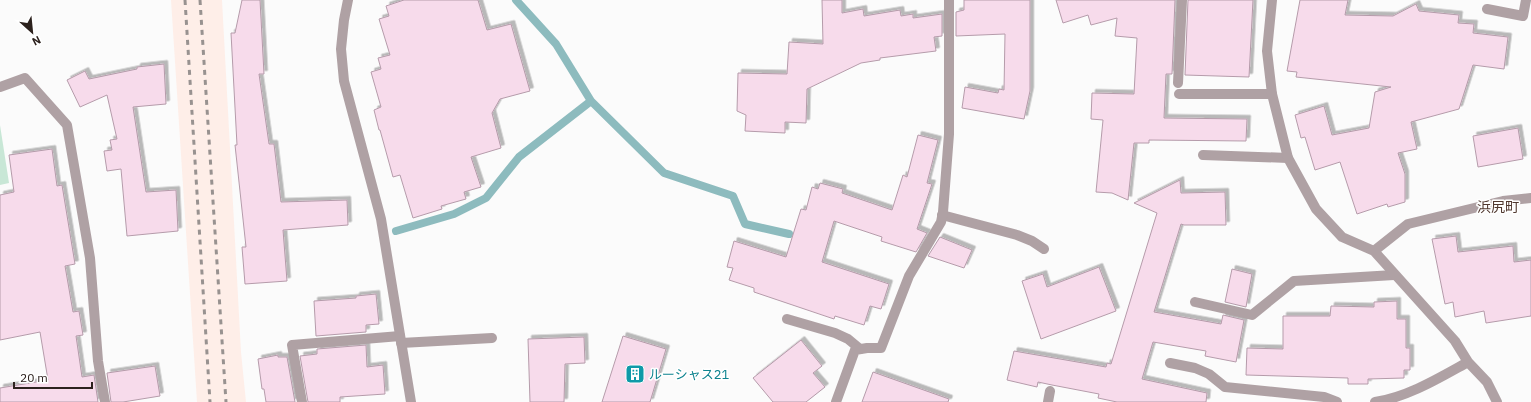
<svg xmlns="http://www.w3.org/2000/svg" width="1531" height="402" font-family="'IBM Plex Sans','Noto Sans JP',sans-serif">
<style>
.built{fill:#feeee8}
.green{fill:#c8e7d6}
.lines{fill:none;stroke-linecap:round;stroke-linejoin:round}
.stream{stroke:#8dbbbe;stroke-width:8}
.building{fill:#f7dbeb;stroke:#b59baa;filter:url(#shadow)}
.service{stroke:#afa1a4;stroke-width:10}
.minor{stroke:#afa1a4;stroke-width:10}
.rail{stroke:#989290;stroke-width:3;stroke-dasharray:5 5;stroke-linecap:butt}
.labels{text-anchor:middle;stroke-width:3;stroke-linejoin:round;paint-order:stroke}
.culture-label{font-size:13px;fill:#0d838f;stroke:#fff;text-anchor:start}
.neighbourhood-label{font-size:14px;fill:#50382f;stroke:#fff}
</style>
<defs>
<filter id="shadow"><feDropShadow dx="3.5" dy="-3.5" stdDeviation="0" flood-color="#0004"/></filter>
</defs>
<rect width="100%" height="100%" fill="#fbfbfb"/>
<path class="built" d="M171 0H222L241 352 246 402H197Z"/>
<path class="green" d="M0 125 9 183 0 185Z"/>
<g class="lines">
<path class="stream" d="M516 0 556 44 591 101 664 173 733 196 745 224 789 234
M396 231 454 214 486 198 519 157 591 101"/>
</g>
<path class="building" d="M242 0H260L264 74H259L269 144H274L281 202 347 200 348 225 283 230 287 281 245 284 242 247H246L235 145H237L231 33H235Z
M404 0H478L487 30 511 24 530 91 500 99 492 113 501 148 471 157 481 187 464 192 466 199 441 206 442 209 413 218 400 175 393 177 380 130H379L374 110 381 107 371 72 381 69 378 58 390 55 379 19 389 16 386 6Z
M822 0H842V13L863 9 864 16 900 10 901 16 913 14V18L942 14V36L934 37 936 51 880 58V60L861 63 807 89 806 123 785 122V133L745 131 746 115 737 111 738 73 787 74 789 42 823 44Z
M964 0H1030V91L1024 119 962 108 965 87 998 93 999 89 1004 90 1005 34 956 36V12L964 10Z
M1056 0H1175L1172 74H1166L1164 118 1247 119 1246 141 1149 140V143H1134L1128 200 1112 193 1096 192 1103 120 1091 119 1092 93 1134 94 1137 38 1115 36 1117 18 1091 25 1088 15 1063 23Z
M1188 0H1253L1249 77 1185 75Z
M1300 0H1348L1345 15 1393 16 1416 4 1419 11 1459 15 1458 23 1474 24 1473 33 1508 37 1504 69 1473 65 1459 109 1411 122 1417 149 1398 153 1405 174V202L1388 207 1387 204 1357 214 1340 162 1315 170 1305 137 1301 138 1295 115 1324 106 1332 135 1369 128 1375 92 1391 87 1296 77 1297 72 1287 71Z
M164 64 166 104 133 107 146 192 176 190 178 231 127 236 121 169 107 171 104 151 112 150 110 140 117 139 107 95 80 107 67 80 85 71 89 79 137 69V67Z
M1518 128 1523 159 1478 167 1473 136Z
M918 135 938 140 927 183 932 184 917 229 927 233 916 252 881 241 882 237 834 221 822 262 889 284 881 309 870 306 864 325 835 316 834 319 754 292V288L729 280 733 268 727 267 734 241 786 257 801 209 806 210 812 187 818 189 820 183 843 189 842 193 892 210 903 175 907 177Z
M52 149 57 186 62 185 75 264 65 266 73 312 79 311 83 335 76 336 82 377 94 375 98 402H0V388L48 380 40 332 0 340V195L14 192 9 155Z
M1180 180 1181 193 1225 192 1226 225H1184L1181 224 1154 312 1221 324 1223 315 1244 320 1236 362 1205 356 1206 351 1153 342 1142 379 1207 393 1206 402H1117L1098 398 1099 394 1052 385 1038 382 1037 387 1007 380 1014 351 1106 367 1107 363 1111 364 1157 213 1134 203Z
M1456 236 1458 252 1513 246 1514 262 1531 260V316L1486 323 1484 311 1455 317 1453 302 1445 304 1432 239Z
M940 237 972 250 964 268 928 256Z
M1099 267 1116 311 1041 339 1022 281 1043 274 1047 287Z
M1232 269 1252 274 1246 307 1225 302Z
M376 294 379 324 366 325V332L316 336 314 301 356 298V296Z
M1397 301V319H1406V348H1410V370H1404V378L1368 379V384H1348V378L1246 375 1247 348 1283 349V316H1330L1331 306 1374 307V302Z
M623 336 666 349 650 402H602Z
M584 337 585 363 565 364 564 402H530L528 339Z
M801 340 822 366 813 373 825 387 806 402H773L753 378Z
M366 345 367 367 383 365 385 394 340 397V402H308L300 356 317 354V349Z
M278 355V357H287L295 402H266L264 389H262L258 359Z
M155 366 160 396 123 402H111L107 373Z
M873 372 949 399 948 402H862Z"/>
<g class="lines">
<path class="service" d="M1487 9 1523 16 1526 0
M1178 83 1182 0
M1179 94H1272
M1203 155 1288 158
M942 215 1017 235 1032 241 1044 249
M1195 302 1252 315 1294 281 1394 275
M787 319 835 333 848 339 860 349
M401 343 492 338
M302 402 292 345 400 336"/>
<path class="minor" d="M348 0 344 20 341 49 344 81 381 219 411 402
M1272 0 1267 51 1272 94 1288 158 1316 209 1342 237 1374 251 1455 341 1468 362 1487 382 1497 402
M0 87 25 78 67 125 90 258 98 361 105 402
M1374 251 1408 224 1503 201 1531 198
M1170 363 1195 368 1209 374 1225 387 1324 397 1337 402
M836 402 855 350 867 348H881L909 276 941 222 943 212 949 134V0
M1048 402 1050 391
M1375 402C1408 397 1439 378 1468 362"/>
<path class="rail" d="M185 0 210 402
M200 0 226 402"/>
</g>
<defs>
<symbol id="building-square" viewBox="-11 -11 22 22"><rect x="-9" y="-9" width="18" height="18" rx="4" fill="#0f9aa8" stroke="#fff"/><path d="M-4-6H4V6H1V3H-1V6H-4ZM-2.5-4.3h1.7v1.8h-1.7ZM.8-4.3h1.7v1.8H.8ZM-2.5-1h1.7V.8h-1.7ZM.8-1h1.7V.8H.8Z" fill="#fff"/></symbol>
</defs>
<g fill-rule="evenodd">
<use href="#building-square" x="624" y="363" width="22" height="22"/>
</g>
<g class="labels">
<g class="culture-label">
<text x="649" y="379">ルーシャス21</text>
</g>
<g class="neighbourhood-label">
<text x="1498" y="212">浜尻町</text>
</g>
</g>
<g transform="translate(32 32) rotate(153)" stroke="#ffffff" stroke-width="3" paint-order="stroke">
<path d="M0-3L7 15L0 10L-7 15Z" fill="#2c211d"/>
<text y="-6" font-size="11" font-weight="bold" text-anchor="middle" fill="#2c211d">N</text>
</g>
<path d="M14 382v6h78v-6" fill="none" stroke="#2c211d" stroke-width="2"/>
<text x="20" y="382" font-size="12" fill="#2c211d" stroke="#ffffff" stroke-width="3" paint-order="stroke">20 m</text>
</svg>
